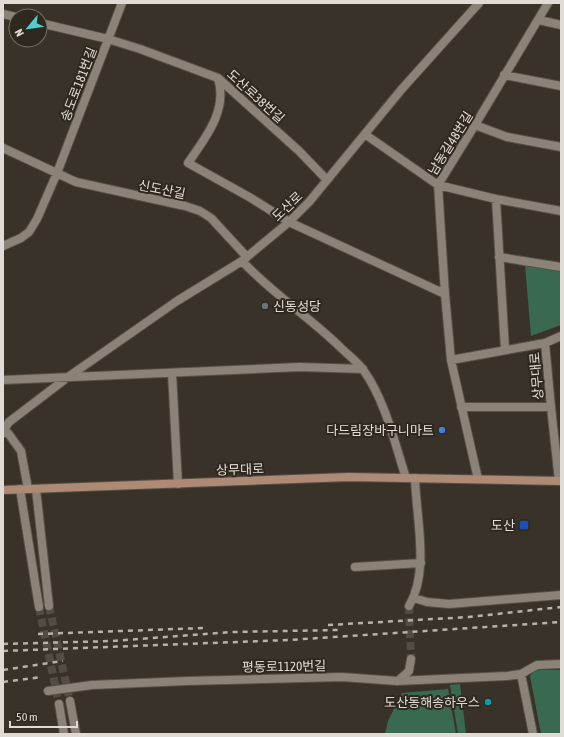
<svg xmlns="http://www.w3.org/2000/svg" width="564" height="737" font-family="'Asap Condensed','Noto Sans KR',sans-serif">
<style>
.green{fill:#3a6952}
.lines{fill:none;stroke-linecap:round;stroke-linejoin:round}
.minor-tunnel{stroke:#524c42;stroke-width:8;stroke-dasharray:8 4;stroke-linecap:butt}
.minor-casing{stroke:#565047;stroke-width:10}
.secondary-casing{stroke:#565047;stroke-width:10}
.minor{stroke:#8b8377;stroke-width:8}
.secondary{stroke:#ad8976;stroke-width:8}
.rail{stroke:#b7b2ab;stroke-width:2.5;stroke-dasharray:5 5;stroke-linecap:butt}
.worship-dot{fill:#6b7280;stroke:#2f281e;stroke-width:1.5}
.shop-dot{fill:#3f7fe0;stroke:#2f281e;stroke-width:1.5}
.transit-dot{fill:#1a4fb4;stroke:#2f281e;stroke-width:1.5}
.culture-dot{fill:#0f9aa8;stroke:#2f281e;stroke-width:1.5}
.labels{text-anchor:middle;stroke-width:4;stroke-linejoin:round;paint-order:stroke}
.street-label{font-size:13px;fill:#e0dcd5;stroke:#2f281e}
.poi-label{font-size:13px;fill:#e0dcd5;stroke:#2f281e;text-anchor:end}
</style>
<rect width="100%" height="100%" fill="#393228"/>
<path class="green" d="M525 265 561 270V325L531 336Z
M535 670H561V734H541L530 676Z
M460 684 466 734H458L450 685Z
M448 689 456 734H385L388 721 402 693Z"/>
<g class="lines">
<path class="minor-tunnel" d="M49 606 70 701
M409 606 411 659
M39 607 59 704"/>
<defs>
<path id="minor" d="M3 14 16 17
M539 20 561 25
M40 23 108 39 140 49 218 78 299 151 327 180
M504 75 561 86
M218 78C228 110 206 137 188 163L251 198 289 222 445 294
M475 125 507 137 561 147
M366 135 438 185 496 199 561 211
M3 148 76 182 185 206 200 211 211 218 247 257
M496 199 505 349
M3 246 21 238 29 232 37 219 57 173 122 3
M499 257 561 267
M242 261C272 293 309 317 340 347 348 355 358 362 364 371 385 400 395 444 406 478
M545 343 551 407
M451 360 545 343 561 336
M172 373 178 484
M3 380 300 367 363 369
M461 407H551L559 481
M3 431 9 422 68 377 177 301 242 261 289 222 309 202 401 90 479 3
M3 433H8L21 451 28 489
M478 479 451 360 445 294 438 185 475 125 548 3
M20 489 39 607
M36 489 49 606
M355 567 421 563
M414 598 427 602 449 604 561 595
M409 606C430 571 416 517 415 478
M521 674 533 734
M398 681 409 671 411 659
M48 691 92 685 187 681 342 677 397 681 507 676 521 674 537 665 561 664
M70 701 76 734
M59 704 64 734"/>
<path id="secondary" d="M3 490 349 477 561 481"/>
</defs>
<use href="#minor" class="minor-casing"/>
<use href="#secondary" class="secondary-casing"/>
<use href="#minor" class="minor"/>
<use href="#secondary" class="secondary"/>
<path class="rail" d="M328 625 469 617 561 607
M38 634 204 628
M3 644 112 641 232 632 339 630
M3 651 289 640 561 622
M3 670 63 661
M3 682 42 677"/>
</g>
<circle class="worship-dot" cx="265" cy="306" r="4"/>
<circle class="shop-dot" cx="442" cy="430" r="4"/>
<rect class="transit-dot" x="519" y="520" width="10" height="10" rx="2"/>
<circle class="culture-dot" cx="488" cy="702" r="4"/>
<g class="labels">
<g class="street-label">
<text transform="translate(78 84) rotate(-69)" y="5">송도로181번길</text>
<text transform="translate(256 96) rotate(42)" y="5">도산로38번길</text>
<text transform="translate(450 143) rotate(-58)" y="5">남동길48번길</text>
<text transform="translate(162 189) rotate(11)" y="5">신도산길</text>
<text transform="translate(287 206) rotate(-44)" y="5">도산로</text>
<text transform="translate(536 376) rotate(-95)" y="5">상무대로</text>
<text transform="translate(240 469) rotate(-2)" y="5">상무대로</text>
<text transform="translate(284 666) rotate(-1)" y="5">평동로1120번길</text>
</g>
<g class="poi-label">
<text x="273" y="311" text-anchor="start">신동성당</text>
<text x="434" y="435">다드림장바구니마트</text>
<text x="515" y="530">도산</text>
<text x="480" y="707">도산동해송하우스</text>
</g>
</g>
<rect width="564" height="737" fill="none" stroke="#e0dcd5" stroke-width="8"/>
<g transform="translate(28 28) rotate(241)"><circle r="19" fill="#2f281e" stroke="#767067"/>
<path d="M0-3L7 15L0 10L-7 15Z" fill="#52cdce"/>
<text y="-6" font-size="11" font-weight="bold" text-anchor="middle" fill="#e0dcd5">N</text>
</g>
<path d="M10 721v6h67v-6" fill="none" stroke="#e0dcd5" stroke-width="2"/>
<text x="16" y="721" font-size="12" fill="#e0dcd5" stroke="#2f281e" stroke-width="3" paint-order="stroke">50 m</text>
</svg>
